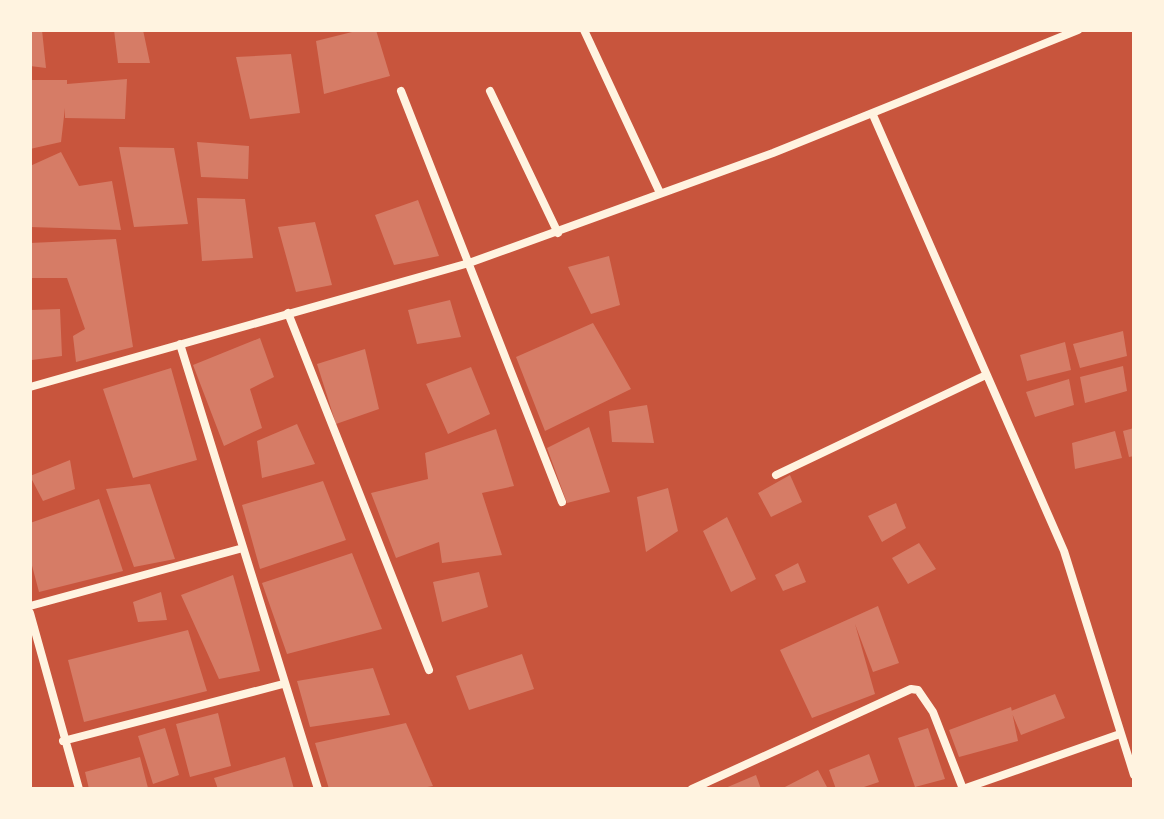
<svg xmlns="http://www.w3.org/2000/svg" width="1164" height="819" font-family="'Fira Sans',sans-serif">
<style>
.building{fill:#d67c66}
.lines{fill:none;stroke-linecap:round;stroke-linejoin:round}
.minor{stroke:#fff3e0;stroke-width:8}
</style>
<rect width="100%" height="100%" fill="#c8553d"/>
<path class="building" d="M30 30H42L46 68 30 66Z
M114 30H143L150 63H118Z
M360 30H376L390 76 324 94 316 41Z
M291 54 300 113 250 119 236 57Z
M127 79 125 119 65 118V108L61 142 30 149V80H67V84Z
M197 142 249 146 248 179 201 177Z
M119 147 174 148 188 224 134 227Z
M61 152 79 186 112 181 121 230 30 227V166Z
M197 198 245 199 253 258 202 261Z
M418 200 439 256 394 265 375 215Z
M315 222 332 285 296 292 278 227Z
M116 239 133 347 76 362 73 336 85 329 67 278H31L30 243Z
M609 256 620 305 591 314 568 267Z
M450 300 461 337 417 344 408 310Z
M60 309 62 356 32 360 30 310Z
M593 323 631 389 545 431 516 357Z
M1123 331 1127 356 1080 368 1073 344Z
M260 338 274 377 250 389 262 428 224 446 193 365Z
M1065 342 1071 370 1027 381 1020 355Z
M365 349 379 409 336 424 317 364Z
M1123 366 1127 391 1085 403 1080 377Z
M471 367 490 414 448 434 426 384Z
M171 368 197 460 133 478 103 389Z
M1069 379 1074 405 1035 417 1026 392Z
M647 405 654 443 612 442 609 411Z
M297 424 315 464 262 478 257 441Z
M589 427 610 492 567 503 547 448Z
M1134 428V456L1129 457 1123 431Z
M496 429 514 486 482 493 502 555 442 563 439 542 396 558 371 493 428 479 425 453Z
M1115 431 1122 458 1075 469 1072 443Z
M70 460 75 489 43 501 30 476Z
M790 475 802 502 771 517 758 493Z
M323 481 346 540 260 569 242 505Z
M150 484 175 559 134 567 106 489Z
M668 488 678 531 646 552 637 497Z
M99 499 123 571 39 592 30 558V523Z
M896 503 906 528 882 542 868 516Z
M727 517 756 579 731 592 703 531Z
M919 543 936 569 908 584 892 558Z
M352 553 382 629 287 654 262 583Z
M798 563 806 582 783 591 775 575Z
M479 572 488 607 442 622 433 582Z
M233 575 260 671 219 679 181 595Z
M161 592 167 620 138 622 133 602Z
M878 606 899 663 873 672 855 624 875 694 812 718 780 650Z
M188 630 207 691 84 722 68 660Z
M522 654 534 689 469 710 456 676Z
M373 668 390 715 310 727 297 681Z
M1055 694 1065 718 1021 735 1011 711Z
M1011 707 1018 741 959 757 949 730Z
M218 713 231 766 190 777 176 724Z
M406 723 433 786 416 789H329L315 743Z
M165 728 179 775 153 784 138 736Z
M928 728 945 779 915 787 898 738Z
M869 754 879 782 858 789H836L829 770Z
M140 757 148 788 89 789 85 772Z
M285 757 294 789H218L214 778Z
M818 770 828 789H781Z
M756 775 761 789H723Z"/>
<g class="lines">
<path class="minor" d="M584 30 660 193
M401 91 562 502
M490 91 558 233
M873 115 1064 551 1134 775
M288 313 429 670
M180 344 318 789
M30 387 469 263 773 153 1078 30
M776 475 986 375
M30 606 243 548
M30 613 79 789
M63 741 283 684
M692 789 911 689 918 690 933 712 963 789 1120 734"/>
</g>
<rect width="1164" height="819" fill="none" stroke="#fff3e0" stroke-width="64"/>
</svg>
